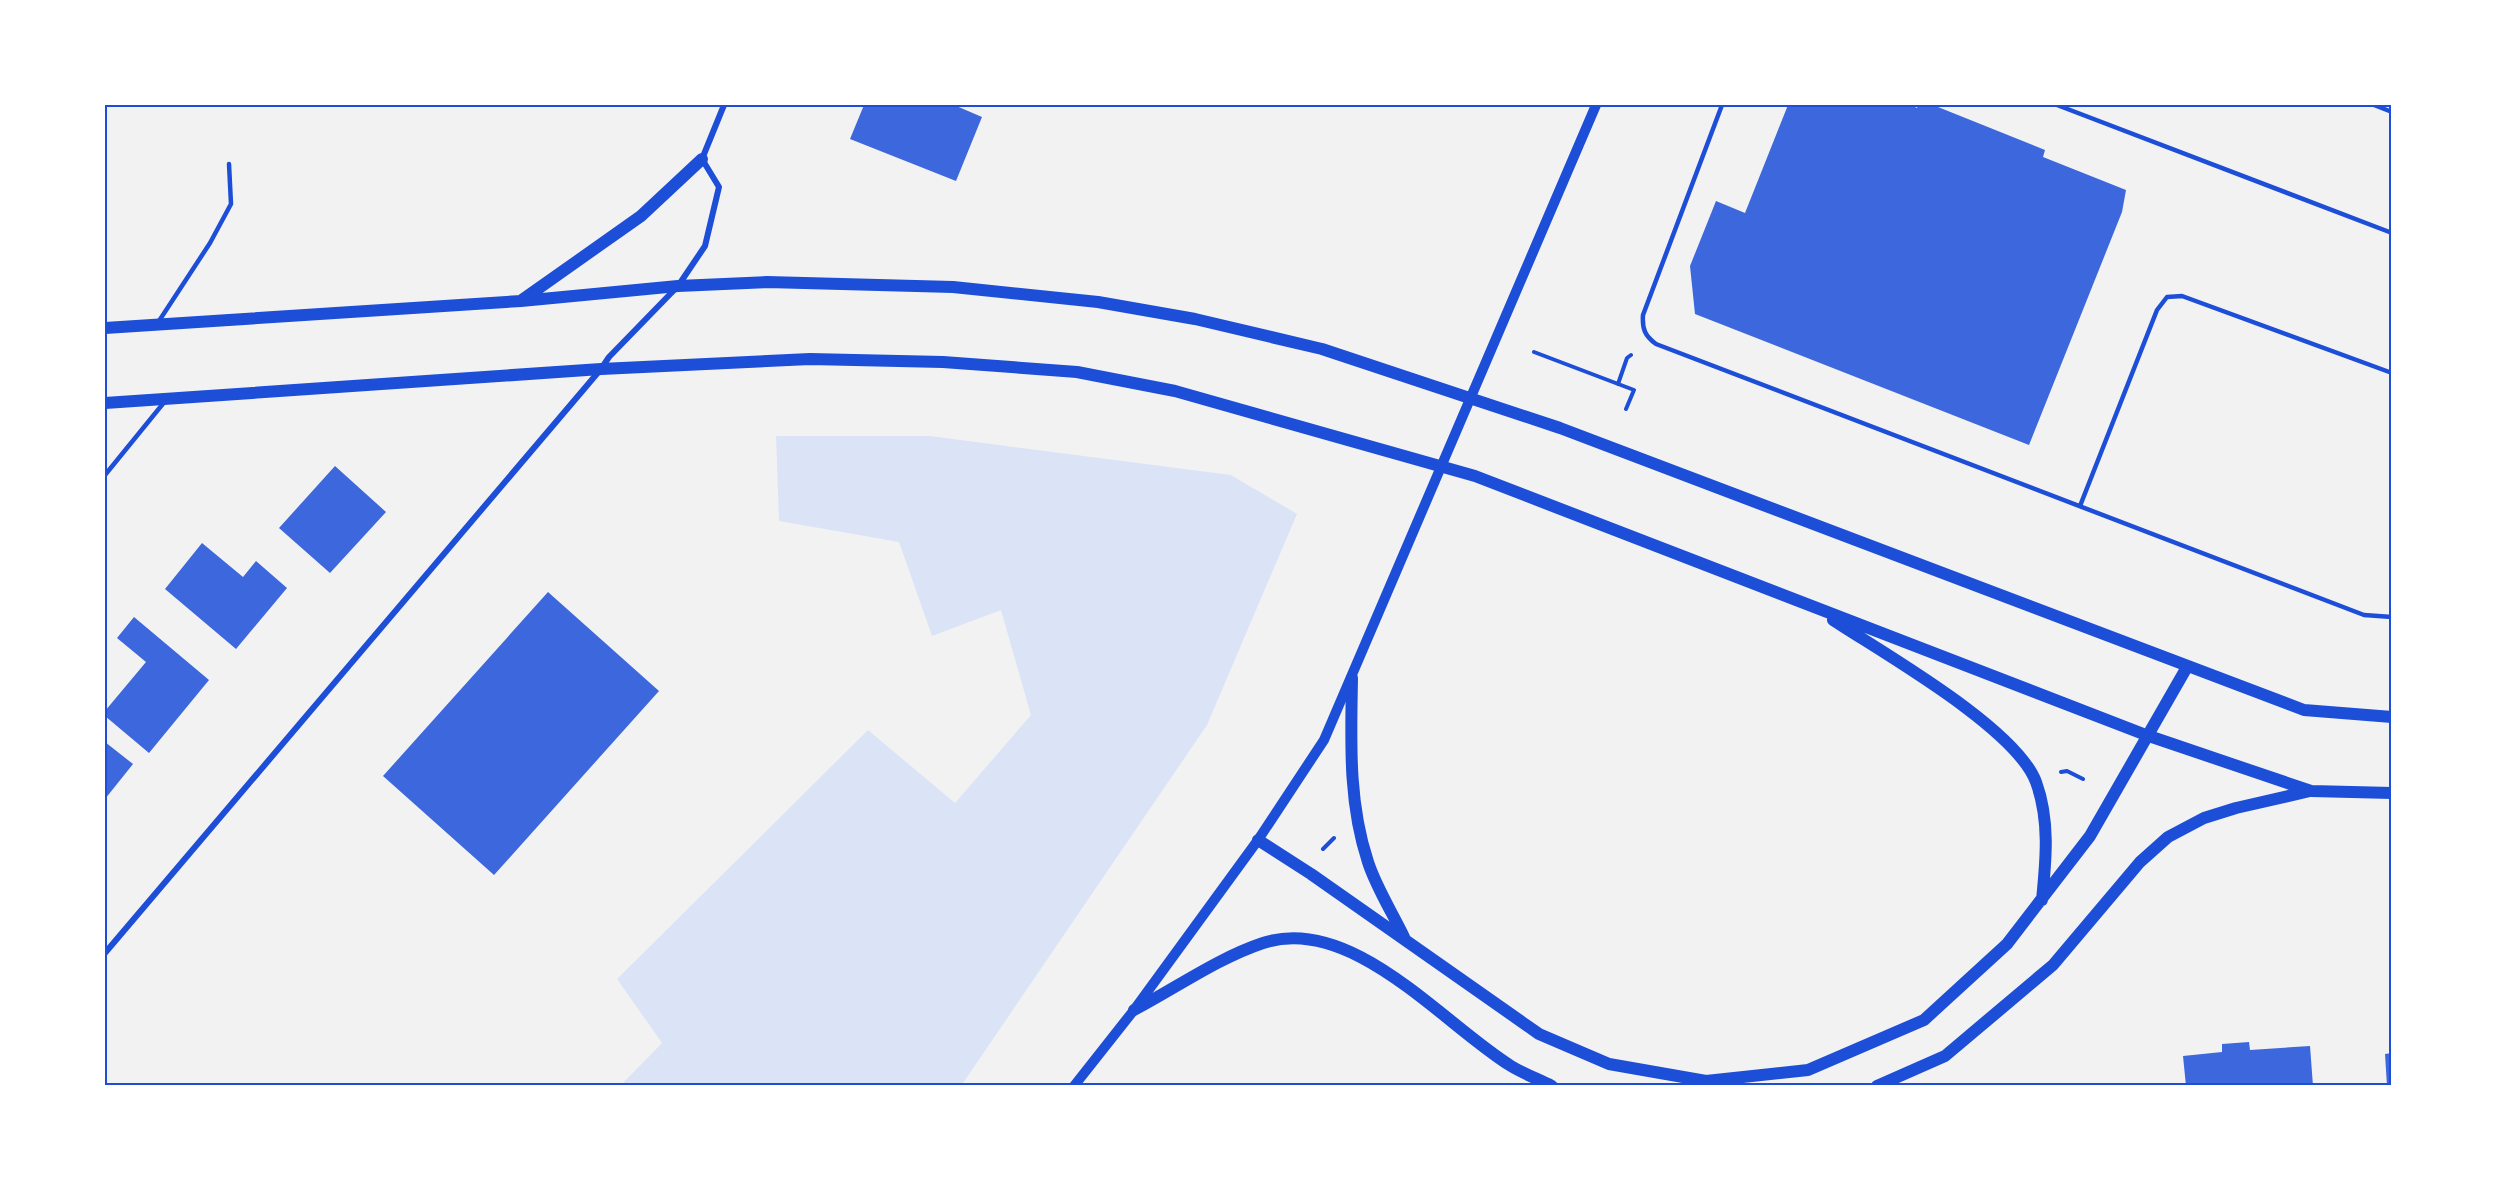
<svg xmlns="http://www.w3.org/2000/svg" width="2497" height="1191" font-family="Cabin,sans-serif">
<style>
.green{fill:#dbe4f7}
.building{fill:#3d67dc}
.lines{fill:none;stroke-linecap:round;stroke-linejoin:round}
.path{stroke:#1d4ed8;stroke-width:4}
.service{stroke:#1d4ed8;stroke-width:4.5}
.minor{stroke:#1d4ed8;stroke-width:6}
.tertiary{stroke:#1d4ed8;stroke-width:10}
.secondary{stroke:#1d4ed8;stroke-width:12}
.neatline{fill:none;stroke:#1d4ed8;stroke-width:2}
</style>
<rect width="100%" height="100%" fill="#f2f2f2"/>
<path class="green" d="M776 436H930L1231 475 1297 514 1207 725 961 1086H620L662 1043 617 979 868 730 955 803 1031 715 1001 610 932 636 899 542 779 521Z"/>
<path class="building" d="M864 105H954L982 117 956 181 850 139Z
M1788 105H1910L1917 108 1918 105H1933L2045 150 2043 157 2126 190 2122 212 2029 445 1695 314 1690 266 1716 201 1745 213Z
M335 466 386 512 330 573 279 528Z
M202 543 243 577 256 561 287 588 236 649 165 589Z
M548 592 659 691 494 875 383 776Z
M134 617 209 680 149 753 105 716V711L146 662 117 638Z
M105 742 133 764 105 799Z
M2249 1042 2250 1050 2310 1046 2313 1086H2186L2183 1056 2222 1052V1044Z
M2392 1053V1086H2387L2385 1054Z"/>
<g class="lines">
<path class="path" d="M1534 352 1634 390 1626 409
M1618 384 1627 358 1631 355
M2061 772 2067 771 2083 779
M1323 849 1334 838"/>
<path class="service" d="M1722 105 1643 315C1642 329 1645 336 1656 344L2364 615 2392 617
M2057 105 2392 233
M2374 105 2392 112
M159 321 210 243 231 204 229 164
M105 475 166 400
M2080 506 2157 310 2167 297 2182 296 2392 373"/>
<path class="minor" d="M105 953 601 369 609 357 678 286 705 246 719 187 702 159 724 105"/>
<path class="tertiary" d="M1074 1086 1134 1010 1258 840 1324 740 1596 105"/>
<path class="secondary" d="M522 300 641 216 702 159
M105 328 521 301 678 286 767 282 953 287 1098 302 1195 319 1322 349 1560 428 2304 710 2392 717
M105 403 601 369 810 359 943 362 1077 372 1175 391 1475 476 2146 735 2311 791 2392 793
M1833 620C1883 653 2016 728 2036 782 2050 820 2046 860 2042 900
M1352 678C1351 740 1348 802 1368 862 1376 887 1392 912 1404 937
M1258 840 1311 874 1539 1034 1609 1064 1706 1081 1808 1070 1924 1020 2007 944 2090 836 2187 667
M1134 1010C1176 988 1218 958 1263 943 1352 914 1443 1024 1511 1066 1524 1074 1538 1079 1552 1086
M1877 1086 1945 1056 2053 965 2140 862 2168 837 2204 818 2236 808 2310 791"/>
</g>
<rect width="2497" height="1191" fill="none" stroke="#ffffff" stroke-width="213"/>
<rect x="106" y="106" width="2284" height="978" class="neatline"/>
</svg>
